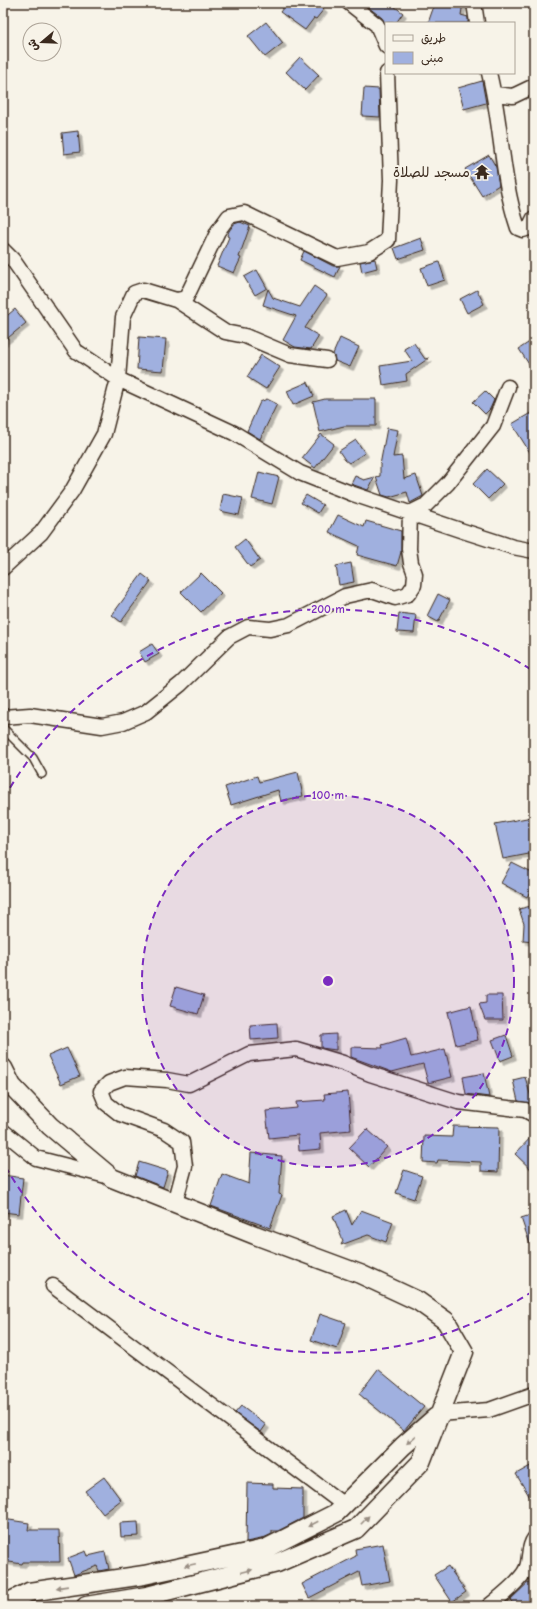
<svg xmlns="http://www.w3.org/2000/svg" width="537" height="1609" font-family="'Comic Neue','Playpen Sans Arabic',sans-serif">
<style>
.building{fill:#a0b0df;stroke:#3b2a1e;filter:url(#shadow)}
.lines{fill:none;stroke-linecap:round;stroke-linejoin:round}
.service-casing{stroke:#3b2a1e;stroke-width:10}
.minor-casing{stroke:#3b2a1e;stroke-width:17}
.tertiary-casing{stroke:#3b2a1e;stroke-width:21}
.service{stroke:#f7f3e8;stroke-width:7}
.minor{stroke:#f7f3e8;stroke-width:14}
.tertiary{stroke:#f7f3e8;stroke-width:18}
.oneway{fill:#998e83}
.ring{fill:none;stroke:#7b2cbf;stroke-width:2;stroke-dasharray:7 5}
.labels{text-anchor:middle;stroke-width:4;stroke-linejoin:round;paint-order:stroke}
.poi-label{font-size:14px;fill:#3b2a1e;stroke:#f7f3e8;text-anchor:end}
.centre{fill:#7b2cbf;stroke:#f7f3e8;stroke-width:2}
.ring-label{font-size:12px;text-anchor:middle;font-weight:bold;fill:#7b2cbf;stroke:#f7f3e8;stroke-width:4;stroke-linejoin:round;paint-order:stroke}
</style>
<defs>
<filter id="shadow"><feDropShadow dx="3.5" dy="3.5" stdDeviation="0" flood-color="#0004"/></filter>
</defs>
<rect width="100%" height="100%" fill="#f7f3e8"/>
<filter id="ink" filterUnits="userSpaceOnUse"><feTurbulence type="fractalNoise" baseFrequency=".025" numOctaves="2"/><feDisplacementMap in="SourceGraphic" scale="8" xChannelSelector="R" yChannelSelector="G"/><feConvolveMatrix kernelMatrix="1 2 1 2 8 2 1 2 1" color-interpolation-filters="sRGB"/></filter>
<g filter="url(#ink)">
<path class="building" d="M287 3H317L324 9 316 19 314 18 305 30 280 12Z
M363 3H390L403 13 396 23H385L382 18Z
M435 3H463L461 15 468 17V23H428Z
M266 22 283 43 265 57 248 36Z
M300 57 319 75 305 90 286 72Z
M482 81 486 103 464 109 458 88Z
M364 88 379 89 380 117 362 116Z
M78 131 80 152 64 154 62 133Z
M489 155 496 167 499 185 482 196 465 169Z
M240 222 250 226 239 257 241 258 234 273 217 266 229 237 227 236 229 231 234 224Z
M421 238 425 250 398 259 394 248Z
M304 251 333 266H340L335 277 300 260Z
M375 259 377 268 362 272 360 262Z
M439 262 445 280 427 286 421 268Z
M257 270 267 288 255 295 244 277Z
M314 286 327 295 305 328 319 336 311 349 295 347 283 340 296 316 263 305 268 289 273 298 300 307Z
M477 290 484 304 467 313 460 299Z
M15 309 26 323 3 342V319Z
M139 337 166 339 163 371 137 369Z
M340 338 359 347 350 367 335 361 333 354Z
M534 339V372L519 349Z
M414 343 425 359 429 358 406 374 407 381 383 385 380 366 412 361 404 349Z
M261 355 280 367 266 389 247 377Z
M308 382 314 396 293 405 287 391Z
M485 391 494 400 490 409 485 414 473 402Z
M267 399 277 404 260 439 247 431 260 402Z
M325 399H376V426H344L320 432 313 402Z
M534 411V459L512 424Z
M387 428 398 430 393 457 402 456 404 479 416 475 423 496 410 503 407 492 389 497 382 495 376 477 380 476V465Z
M321 434 334 444 315 468 302 458Z
M356 440 365 453 349 463 345 460 339 451Z
M487 469 503 484 488 499 473 484Z
M259 472 279 477 272 504 252 499Z
M355 476 364 480 375 477 368 490 351 484Z
M223 494 243 498 239 515 220 511Z
M306 495 323 505 318 513 301 503Z
M338 515 364 527 366 521 401 531V552L397 566 357 555 359 546 329 532Z
M245 539 260 560 250 567 235 547Z
M351 563 354 582 339 585 336 566Z
M201 573 221 593 201 612 181 592Z
M142 574 151 581 121 622 112 615Z
M438 594 450 600 438 622 427 616Z
M399 613 416 615 414 633 397 632Z
M152 644 159 654 145 662 139 652Z
M298 772 303 796 281 801 278 790 231 805 225 787 257 776 259 782Z
M532 817 534 824V853L503 859 495 824Z
M512 863 534 874V884L527 897 501 883Z
M531 906 534 916V942L523 941 524 924 519 909Z
M176 987 204 995 198 1014 170 1006Z
M486 995H502L503 1020H485L479 1004 486 1003Z
M471 1006 478 1040 456 1045 448 1012Z
M277 1023 278 1038 251 1040 250 1025Z
M336 1034V1050L321 1048V1035Z
M506 1035 513 1056 500 1061 492 1040Z
M406 1038 411 1057 445 1049 452 1077 428 1083 423 1064 392 1072 351 1057V1047L383 1048 382 1045Z
M67 1048 80 1076 61 1084 48 1056Z
M484 1073 489 1097 466 1094 463 1077Z
M525 1077 533 1104H532L518 1101 513 1080Z
M348 1092 351 1130 320 1133 321 1149 299 1151 298 1135 269 1138 266 1111 297 1108 296 1102 325 1100 324 1094Z
M453 1126 499 1127 498 1172 481 1171V1162L438 1160 437 1163 423 1162 424 1136 452 1137Z
M367 1129 387 1147 369 1167 349 1148Z
M534 1134V1172L515 1154Z
M251 1153 282 1156 279 1194 282 1195 270 1228 211 1206 222 1174 249 1184Z
M139 1162 168 1171 163 1187 135 1176Z
M404 1170 422 1176 414 1199 396 1193Z
M3 1175 23 1178 19 1214 3 1212Z
M346 1210 352 1225 361 1210 393 1222 386 1242 368 1235 341 1245 343 1241 333 1216Z
M534 1214V1250H532L521 1218Z
M320 1314 346 1323 337 1349 311 1340Z
M378 1369 424 1407 404 1431 359 1394Z
M241 1406 266 1425 261 1432 235 1413Z
M534 1464V1504L516 1474Z
M104 1477 121 1500 103 1514 85 1491Z
M247 1483 273 1484V1488L303 1489V1518L278 1531H272V1534L261 1539 246 1542Z
M3 1519 29 1523 28 1530H59L60 1562H23L22 1564 3 1561Z
M138 1522 139 1536 121 1537 120 1523Z
M383 1544 390 1581 362 1586 359 1572 309 1598 302 1584 356 1556 355 1549Z
M86 1551 88 1556 105 1552 109 1569 99 1571 97 1566 74 1575 68 1558Z
M448 1566 466 1592 452 1602 434 1575Z
M534 1577V1603L531 1606H516L510 1600Z"/>
<g class="lines">
<defs>
<path id="service" d="M3 728 33 758 42 774"/>
<path id="minor" d="M349 3 377 25 386 46
M474 3 477 23
M489 73C502 124 501 178 518 228L523 230 529 228 534 218
M494 94 513 96 534 86
M3 250 13 260 76 351 118 379 234 433 300 473 353 494 463 531 513 547 534 551
M176 300 225 332 245 336 290 355 327 360
M3 568 41 533 72 491 104 434 118 379 123 317 134 293 143 290 176 300 186 298 218 231 229 216 244 213 337 258 369 252 388 240 391 180 387 73
M3 717 30 715 102 726 123 722 146 712 181 684 229 637 248 627 270 629 289 625 345 596 372 590 395 598 408 594 414 585 415 574 411 563 409 549 410 513 426 505 448 483 493 426 508 387
M3 1131 36 1158 110 1177
M175 1203 185 1166 182 1142 164 1130 120 1114 106 1103 101 1091 109 1083 125 1077 167 1080 189 1084 249 1054 296 1049 343 1063 370 1074 458 1102 525 1110 534 1115
M53 1286 344 1505
M440 1414 489 1410 534 1394
M489 1606C499 1598 523 1579 527 1567 530 1558 528 1547 534 1539"/>
<path id="tertiary" d="M3 1068 12 1086 50 1126 112 1178 255 1235 360 1274 418 1301 446 1321 464 1352 421 1462 356 1529 277 1563 147 1596 86 1606
M3 1605 29 1592 144 1575 265 1549 336 1513 403 1446 436 1417"/>
</defs>
<use href="#service" class="service-casing"/>
<use href="#minor" class="minor-casing"/>
<use href="#tertiary" class="tertiary-casing"/>
<use href="#service" class="service"/>
<use href="#minor" class="minor"/>
<use href="#tertiary" class="tertiary"/>
</g>
<defs><path id="oneway-solid" d="M-6-.8H1V-3.2L6.5 0L1 3.2V.8H-6Z"/></defs>
<g class="oneway">
<use href="#oneway-solid" transform="translate(411 1440) rotate(139)"/>
<use href="#oneway-solid" transform="translate(365 1520) rotate(-46)"/>
<use href="#oneway-solid" transform="translate(313 1524) rotate(153)"/>
<use href="#oneway-solid" transform="translate(190 1565) rotate(168)"/>
<use href="#oneway-solid" transform="translate(247 1571) rotate(-14)"/>
<use href="#oneway-solid" transform="translate(62 1587) rotate(172)"/>
</g>
</g>
<circle cx="328" cy="981" r="186" fill="#7b2cbf" fill-opacity=".12"/>
<g class="ring">
<circle cx="328" cy="981" r="186"/>
<path d="M533 1291A372 372 0 0 1 4 1164M4 798A372 372 0 0 1 533 671"/>
</g>
<defs>
<symbol id="temple-bare" viewBox="-9 -9 18 18"><path d="M0-6L5-2H3V0L6.5 2.5H4V6H1.5V3h-3V6H-4V2.5H-6.5L-3 0V-2H-5Z" fill="#3b2a1e" stroke="#f7f3e8" stroke-width="2.5" paint-order="stroke"/></symbol>
</defs>
<g fill-rule="evenodd">
<use href="#temple-bare" x="471" y="161" width="22" height="22"/>
</g>
<g class="labels">
<g class="poi-label">
<text x="470" y="177">مسجد للصلاة</text>
</g>
</g>
<circle cx="328" cy="981" r="6" class="centre"/>
<g class="ring-label">
<text x="328" y="613">200 m</text>
<text x="328" y="799">100 m</text>
</g>
<rect width="537" height="1609" fill="none" stroke="#f7f3e8" stroke-width="16"/>
<rect x="8" y="8" width="521" height="1593" fill="none" stroke="#3b2a1e" stroke-width="1.5" filter="url(#ink)"/>
<rect x="385" y="22" width="130" height="52" fill="#f7f3e8" stroke="#aca397"/>
<rect x="393" y="35" width="20" height="6" fill="#f7f3e8" stroke="#aca397"/>
<text x="421" y="42" font-size="12" fill="#3b2a1e">طريق</text>
<rect x="393" y="52" width="20" height="12" fill="#a0b0df" stroke="#aca397"/>
<text x="421" y="62" font-size="12" fill="#3b2a1e">مبنى</text>
<g transform="translate(42 42) rotate(251)"><circle r="19" fill="#f7f3e8" stroke="#aca397"/>
<path d="M0-3L7 15L0 10L-7 15Z" fill="#3b2a1e"/>
<text y="-6" font-size="11" font-weight="bold" text-anchor="middle" fill="#3b2a1e">ش</text>
</g>
</svg>
